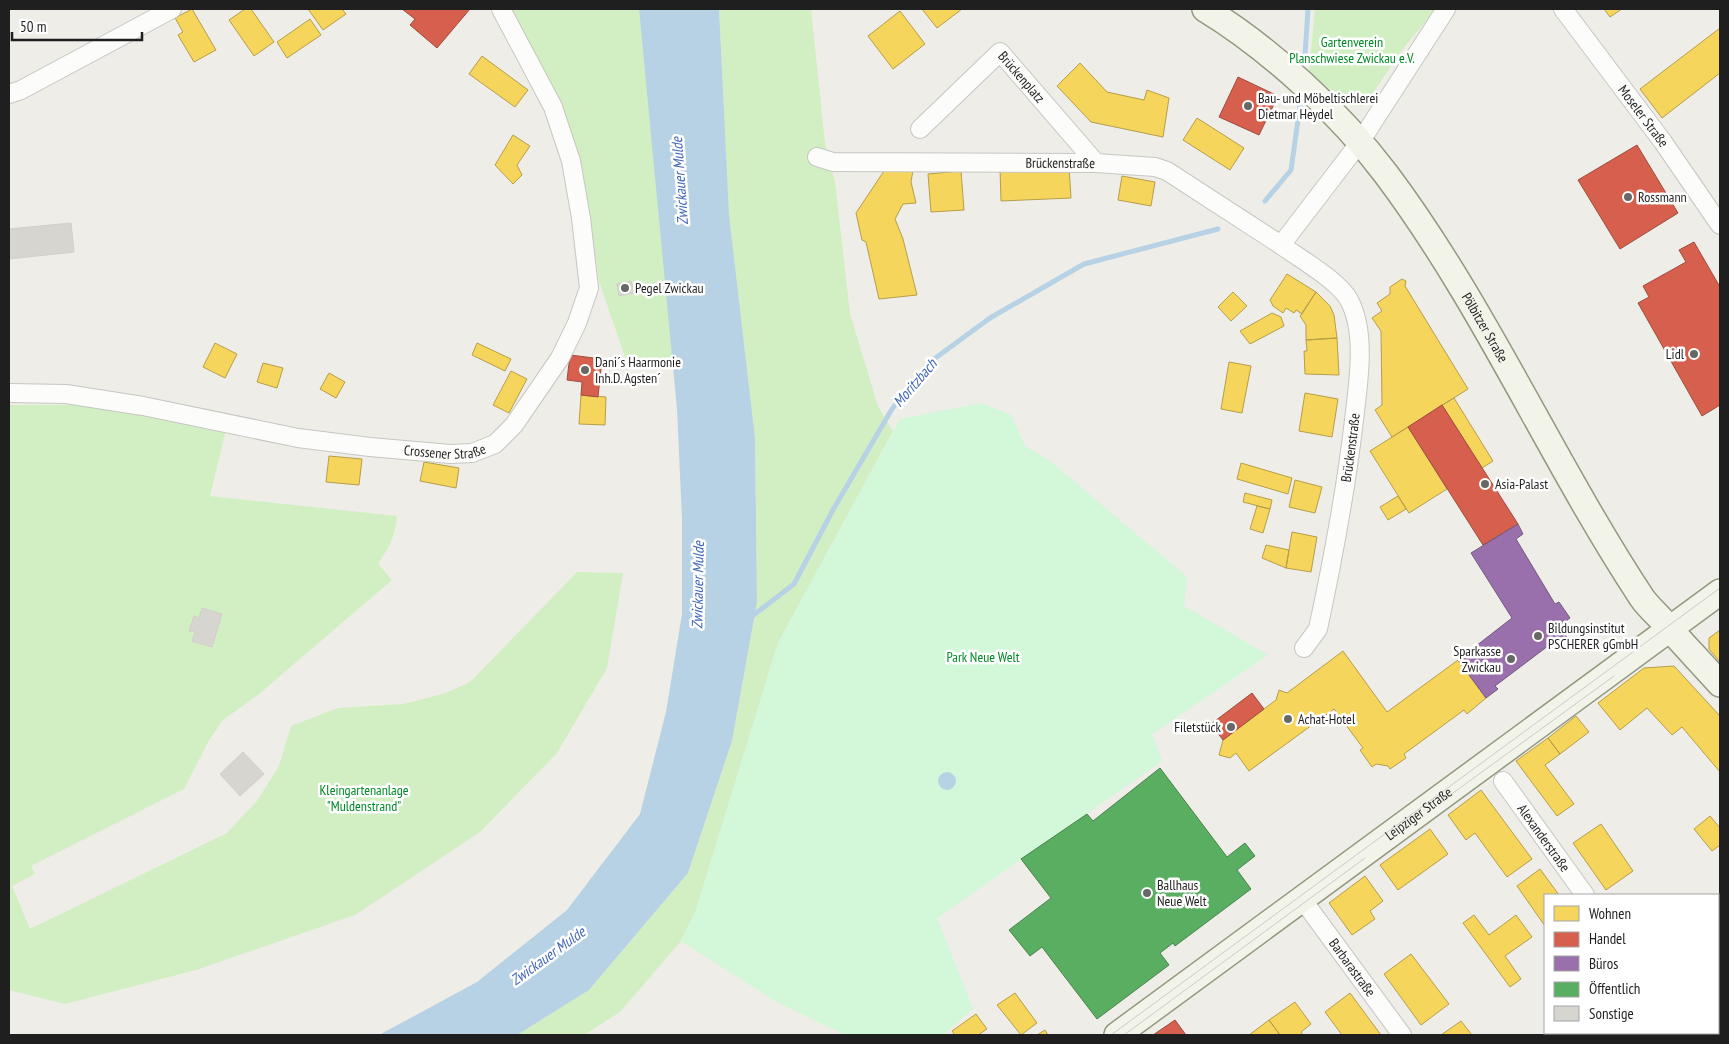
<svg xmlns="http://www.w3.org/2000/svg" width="1729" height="1044" font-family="'PT Sans Narrow',sans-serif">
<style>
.grass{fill:#d2efc3}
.park{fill:#d3f7d9}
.water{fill:#b7d2e4}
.homes{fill:#f6d55c;stroke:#b69e4a}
.shops{fill:#d6604d;stroke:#9f4c3f}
.offices{fill:#9970ab;stroke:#745881}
.public{fill:#5aae61;stroke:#48834d}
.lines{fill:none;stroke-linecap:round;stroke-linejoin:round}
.stream{stroke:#b7d2e4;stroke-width:5}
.building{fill:#d7d5cf;stroke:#d1cfc8}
.street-casing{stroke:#c6c6c3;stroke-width:20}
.secondary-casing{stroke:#92997e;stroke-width:28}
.street{stroke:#fcfcfb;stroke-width:18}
.secondary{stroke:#f2f4ea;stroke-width:25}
.tram{stroke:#cbcbca;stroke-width:1}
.poi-dot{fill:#676765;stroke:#fff;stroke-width:2}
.labels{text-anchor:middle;stroke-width:5;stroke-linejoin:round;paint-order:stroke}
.park-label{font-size:14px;fill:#008a25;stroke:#fff}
.street-label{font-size:14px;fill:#1f1f1f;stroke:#fff}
.poi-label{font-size:14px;fill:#1f1f1f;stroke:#fff;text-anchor:start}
.water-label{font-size:15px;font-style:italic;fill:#4166b9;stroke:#fff}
</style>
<rect width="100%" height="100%" fill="#eeede7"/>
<path class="grass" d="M507 9H639L673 361 626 360 599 281 590 220Z
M719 9H811L825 143 835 182 850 314 878 406 893 431 778 643 696 910 681 941 620 1012 584 1035H517L589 990 688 873 732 741 757 602 755 438 728 208Z
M1315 9H1436L1402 50 1364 106H1351L1309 72Z
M9 405H111L226 430 210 496 397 516C396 534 389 548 378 564L392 580 259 694 223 720 209 740 184 789 31 866 35 874 12 886 30 929 227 833 257 801 279 766 291 726 338 708 403 704 446 693 470 682 577 572 623 573 607 668 557 753 480 832 355 915 196 970 65 1004 9 990Z"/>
<path class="park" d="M981 403 1011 415 1025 446 1050 461 1187 577 1184 606 1268 655 1152 734 1162 761 937 918 973 1009 943 1035H845L775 1001 681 941 696 910 778 643 900 419Z"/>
<path class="water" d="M639 9H719L729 215 755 438 757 602 732 741 688 873 589 990 517 1035H379L477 982 567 910 640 814 666 712 682 614V519L677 409Z
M938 781a9 9 0 1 1 18 0a9 9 0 1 1-18 0Z"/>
<path class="homes" d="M192 9 216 50 194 62 178 35 183 32 175 18Z
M245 9H251L274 42 254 56 229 20Z
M308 9H342L346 14 323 30Z
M922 9H962L937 28Z
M1604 9H1622L1610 17Z
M900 11 925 44 893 69 868 36Z
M310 19 321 35 287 58 277 42Z
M1720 28V73L1662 118 1640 89Z
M482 56 528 90 515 107 469 74Z
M1080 63 1107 92 1144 100 1147 90 1169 98 1163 137 1091 122 1057 86Z
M1197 118 1244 148 1230 170 1183 140Z
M513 135 530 146 517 165 522 175 513 184 495 165Z
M1069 167 1071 198 1001 201 1000 169Z
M913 170 911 182 916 203 903 204 895 219 903 239 917 295 879 299 866 242 862 240 856 213 884 171Z
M961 171 964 210 931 212 928 174Z
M1122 176 1155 182 1151 206 1118 200Z
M1287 274 1316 292 1302 314 1296 310 1294 313 1286 308 1283 313 1273 306 1270 300Z
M1402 279 1406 281 1405 286 1468 389 1392 437 1375 410 1382 405 1381 331 1372 318 1382 311 1377 303 1390 294V287Z
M1233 292 1247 306 1231 321 1218 307Z
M1316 292 1330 306 1334 315 1337 338 1306 340V325L1300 316Z
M1272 313 1281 317 1284 326 1250 344 1240 331Z
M1337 338 1339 375 1305 374 1304 351H1307L1306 340Z
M215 343 237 354 225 378 203 367Z
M477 343 511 359 505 371 472 355Z
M1229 362 1251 366 1242 413 1221 409Z
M263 363 283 368 277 388 257 382Z
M511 371 527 379 509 413 493 405Z
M329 373 345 382 336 398 320 389Z
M1305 393 1338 399 1332 437 1299 431Z
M581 395 606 397 605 425 579 424Z
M1454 398 1493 461 1482 468 1442 405Z
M1408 427 1447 489 1409 513 1370 451Z
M329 456 362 459 359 485 326 482Z
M424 462 459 468 456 488 420 481Z
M1241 463 1292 478 1288 494 1237 479Z
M1295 480 1322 487 1315 513 1289 507Z
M1245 493 1272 500 1270 509 1243 502Z
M1398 496 1406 509 1388 520 1380 507Z
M1257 506 1270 509 1263 533 1250 529Z
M1292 532 1317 537 1311 572 1286 568Z
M1266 545 1289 550 1286 568 1262 558Z
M1720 630V662L1709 649V638Z
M1343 651 1387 712 1458 660 1486 698 1467 714 1464 710 1404 754 1406 758 1390 769 1388 766 1376 764 1372 767 1360 750 1363 748 1334 709 1249 771 1236 753 1230 758 1219 755 1223 740 1276 700 1279 690 1287 693Z
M1674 666 1720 716V772L1682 727 1672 735 1647 708 1620 730 1598 703 1644 668Z
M1576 716 1589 732 1560 754 1548 738Z
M1548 738 1560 754 1545 765 1574 804 1557 816 1516 761Z
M1481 790 1532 859 1507 877 1475 833 1466 840 1448 815Z
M1710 816 1720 828V845L1712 851 1694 829Z
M1601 824 1633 871 1606 890 1573 843Z
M1430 829 1448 854 1398 890 1380 865Z
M1540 869 1559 895H1545V926L1517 886Z
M1365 876 1383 901 1370 911 1375 919 1352 935 1329 903Z
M1474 915 1489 935 1516 915 1532 937 1505 956 1521 979 1510 987 1463 923Z
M1411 954 1449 1004 1421 1025 1384 974Z
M1720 962V999L1718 1001V964Z
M1015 993 1037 1023 1021 1035 997 1005Z
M1350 993 1381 1035H1342L1325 1012Z
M1295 1002 1311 1024 1301 1032 1303 1035H1280L1269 1020Z
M976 1014 987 1029 978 1035H955L952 1031Z
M1269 1020 1280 1035H1249Z
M1461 1021 1472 1035H1441Z
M1045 1030 1048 1035H1037Z
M1602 1033H1664L1665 1034 1599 1035Z"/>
<path class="shops" d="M402 9H470L437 48 410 25 415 19Z
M1238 77 1278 96 1259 135 1219 117Z
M1637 145 1678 213 1620 249 1578 180Z
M1694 242 1720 287V405L1702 416 1638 303 1649 297 1643 286 1686 262 1679 250Z
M570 355 602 359 598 397 581 395 582 382 567 380Z
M1442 405 1518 524 1483 545 1408 427Z
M1252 693 1264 709 1223 740 1211 724Z
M1175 1020 1186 1035H1153Z"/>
<path class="offices" d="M1518 524 1523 534 1516 539 1555 604 1559 602 1570 618 1567 620 1565 634 1567 637 1550 649 1548 646 1495 686 1498 689 1486 698 1458 660 1512 618 1471 553Z"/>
<path class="public" d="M1160 768 1227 857 1245 843 1255 856 1237 870 1251 889 1175 946 1173 943 1160 953 1169 965 1097 1019 1042 947 1030 956 1009 930 1051 898 1021 859 1087 814 1093 821Z"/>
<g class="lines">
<path class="stream" d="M1305 55 1308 9
M1265 201 1291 170 1300 106
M751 617 794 584 834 508 892 409 930 362 990 318 1084 264 1218 229"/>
</g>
<path class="building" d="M71 223 74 252 9 259V229Z
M631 281 634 293 619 296 617 284Z
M202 608 222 614 212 647 192 641 195 632 189 631 194 616 199 618Z
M243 752 264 774 240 796 220 774Z"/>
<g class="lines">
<defs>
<g id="street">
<path id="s1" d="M1563 9 1663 142 1720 225"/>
<path d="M9 94 21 90 172 9"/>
<path id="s2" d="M920 129 1000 52 1096 163"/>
<path id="s3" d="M817 157 833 162 1096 163 1155 167 1167 171 1281 245"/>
<path id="s4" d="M9 393 66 394 143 406 298 438 370 447 450 454 472 453 495 444 514 425 560 358 577 323 589 288 581 218 571 161 553 107 501 9"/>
<path id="s5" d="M1304 648 1318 629C1333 559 1346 490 1354 420 1358 384 1367 333 1349 300 1339 281 1299 258 1281 245L1360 142 1446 9"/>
<path id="s6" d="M1503 781 1585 895"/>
<path id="s7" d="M1302 899 1402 1035"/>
<path d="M1684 1033 1686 1035"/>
</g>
<g id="secondary">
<path id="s8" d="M1205 9C1269 48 1340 113 1386 174 1485 306 1551 460 1642 598 1649 608 1660 617 1668 627 1685 646 1703 665 1720 684"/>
<path id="s9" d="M1117 1035 1720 592"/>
</g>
</defs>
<use href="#street" class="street-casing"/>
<use href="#secondary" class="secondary-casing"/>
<use href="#street" class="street"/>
<use href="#secondary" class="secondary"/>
<path class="tram" d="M1442 801 1614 676
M1111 1035 1720 588
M1124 1035 1365 858"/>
</g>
<g class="poi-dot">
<circle cx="1248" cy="106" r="5"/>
<circle cx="1628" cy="197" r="5"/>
<circle cx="625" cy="288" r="5"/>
<circle cx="1694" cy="354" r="5"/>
<circle cx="585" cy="370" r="5"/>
<circle cx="1485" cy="484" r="5"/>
<circle cx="1538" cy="636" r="5"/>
<circle cx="1511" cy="659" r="5"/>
<circle cx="1288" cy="719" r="5"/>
<circle cx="1231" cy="727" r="5"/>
<circle cx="1147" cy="893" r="5"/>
</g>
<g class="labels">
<g class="park-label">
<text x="1352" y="47">Gartenverein<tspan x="1352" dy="16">Planschwiese Zwickau e.V.</tspan></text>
<text x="983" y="662">Park Neue Welt</text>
<text x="364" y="795">Kleingartenanlage<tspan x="364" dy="16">"Muldenstrand"</tspan></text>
</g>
<g class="street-label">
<text dy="5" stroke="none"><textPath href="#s2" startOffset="144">Brückenplatz</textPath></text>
<text dy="5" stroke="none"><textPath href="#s1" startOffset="134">Moseler Straße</textPath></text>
<text dy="5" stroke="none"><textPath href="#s3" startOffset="244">Brückenstraße</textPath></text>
<text dy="5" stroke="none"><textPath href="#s8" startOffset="429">Pölbitzer Straße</textPath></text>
<text dy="5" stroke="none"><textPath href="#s4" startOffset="441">Crossener Straße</textPath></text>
<text dy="5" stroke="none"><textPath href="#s5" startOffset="208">Brückenstraße</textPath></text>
<text dy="5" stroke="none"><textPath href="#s9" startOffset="374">Leipziger Straße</textPath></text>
<text dy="5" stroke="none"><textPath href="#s6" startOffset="70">Alexanderstraße</textPath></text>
<text dy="5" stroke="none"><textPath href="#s7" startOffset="85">Barbarastraße</textPath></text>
</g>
<g class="poi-label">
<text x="1258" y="103">Bau- und Möbeltischlerei<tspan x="1258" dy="16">Dietmar Heydel</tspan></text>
<text x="1638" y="202">Rossmann</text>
<text x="635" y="293">Pegel Zwickau</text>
<text x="1684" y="359" text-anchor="end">Lidl</text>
<text x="595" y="367">Dani´s Haarmonie<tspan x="595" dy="16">Inh.D. Agsten´</tspan></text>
<text x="1495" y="489">Asia-Palast</text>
<text x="1548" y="633">Bildungsinstitut<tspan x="1548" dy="16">PSCHERER gGmbH</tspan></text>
<text x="1501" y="656" text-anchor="end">Sparkasse<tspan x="1501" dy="16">Zwickau</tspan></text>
<text x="1298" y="724">Achat-Hotel</text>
<text x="1221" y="732" text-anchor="end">Filetstück</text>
<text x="1157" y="890">Ballhaus<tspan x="1157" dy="16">Neue Welt</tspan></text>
</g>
<g class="water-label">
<text transform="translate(680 181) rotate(-94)" y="5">Zwickauer Mulde</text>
<text transform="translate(915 383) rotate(-49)" y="5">Moritzbach</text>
<text transform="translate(698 585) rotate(-89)" y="5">Zwickauer Mulde</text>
<text transform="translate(548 956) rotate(-36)" y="5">Zwickauer Mulde</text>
</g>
</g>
<rect width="1729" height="1044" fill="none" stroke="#1f1f1f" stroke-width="20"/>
<rect x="1544" y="894" width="175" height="140" fill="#ffffff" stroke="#a5a5a5"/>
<rect x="1554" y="906" width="25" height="15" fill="#f6d55c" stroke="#a5a5a5"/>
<text x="1589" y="919" font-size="15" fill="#1f1f1f">Wohnen</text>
<rect x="1554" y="932" width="25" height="15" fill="#d6604d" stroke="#a5a5a5"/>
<text x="1589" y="944" font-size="15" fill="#1f1f1f">Handel</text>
<rect x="1554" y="956" width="25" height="15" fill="#9970ab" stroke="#a5a5a5"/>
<text x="1589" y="969" font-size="15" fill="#1f1f1f">Büros</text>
<rect x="1554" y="982" width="25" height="15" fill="#5aae61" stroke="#a5a5a5"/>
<text x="1589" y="994" font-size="15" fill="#1f1f1f">Öffentlich</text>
<rect x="1554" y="1006" width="25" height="15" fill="#d7d5cf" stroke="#a5a5a5"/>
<text x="1589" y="1019" font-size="15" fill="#1f1f1f">Sonstige</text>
<path d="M12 32v8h130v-8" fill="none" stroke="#1f1f1f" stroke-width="2.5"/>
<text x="20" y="32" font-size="15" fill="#1f1f1f" stroke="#ffffff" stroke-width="4" paint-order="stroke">50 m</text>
</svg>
